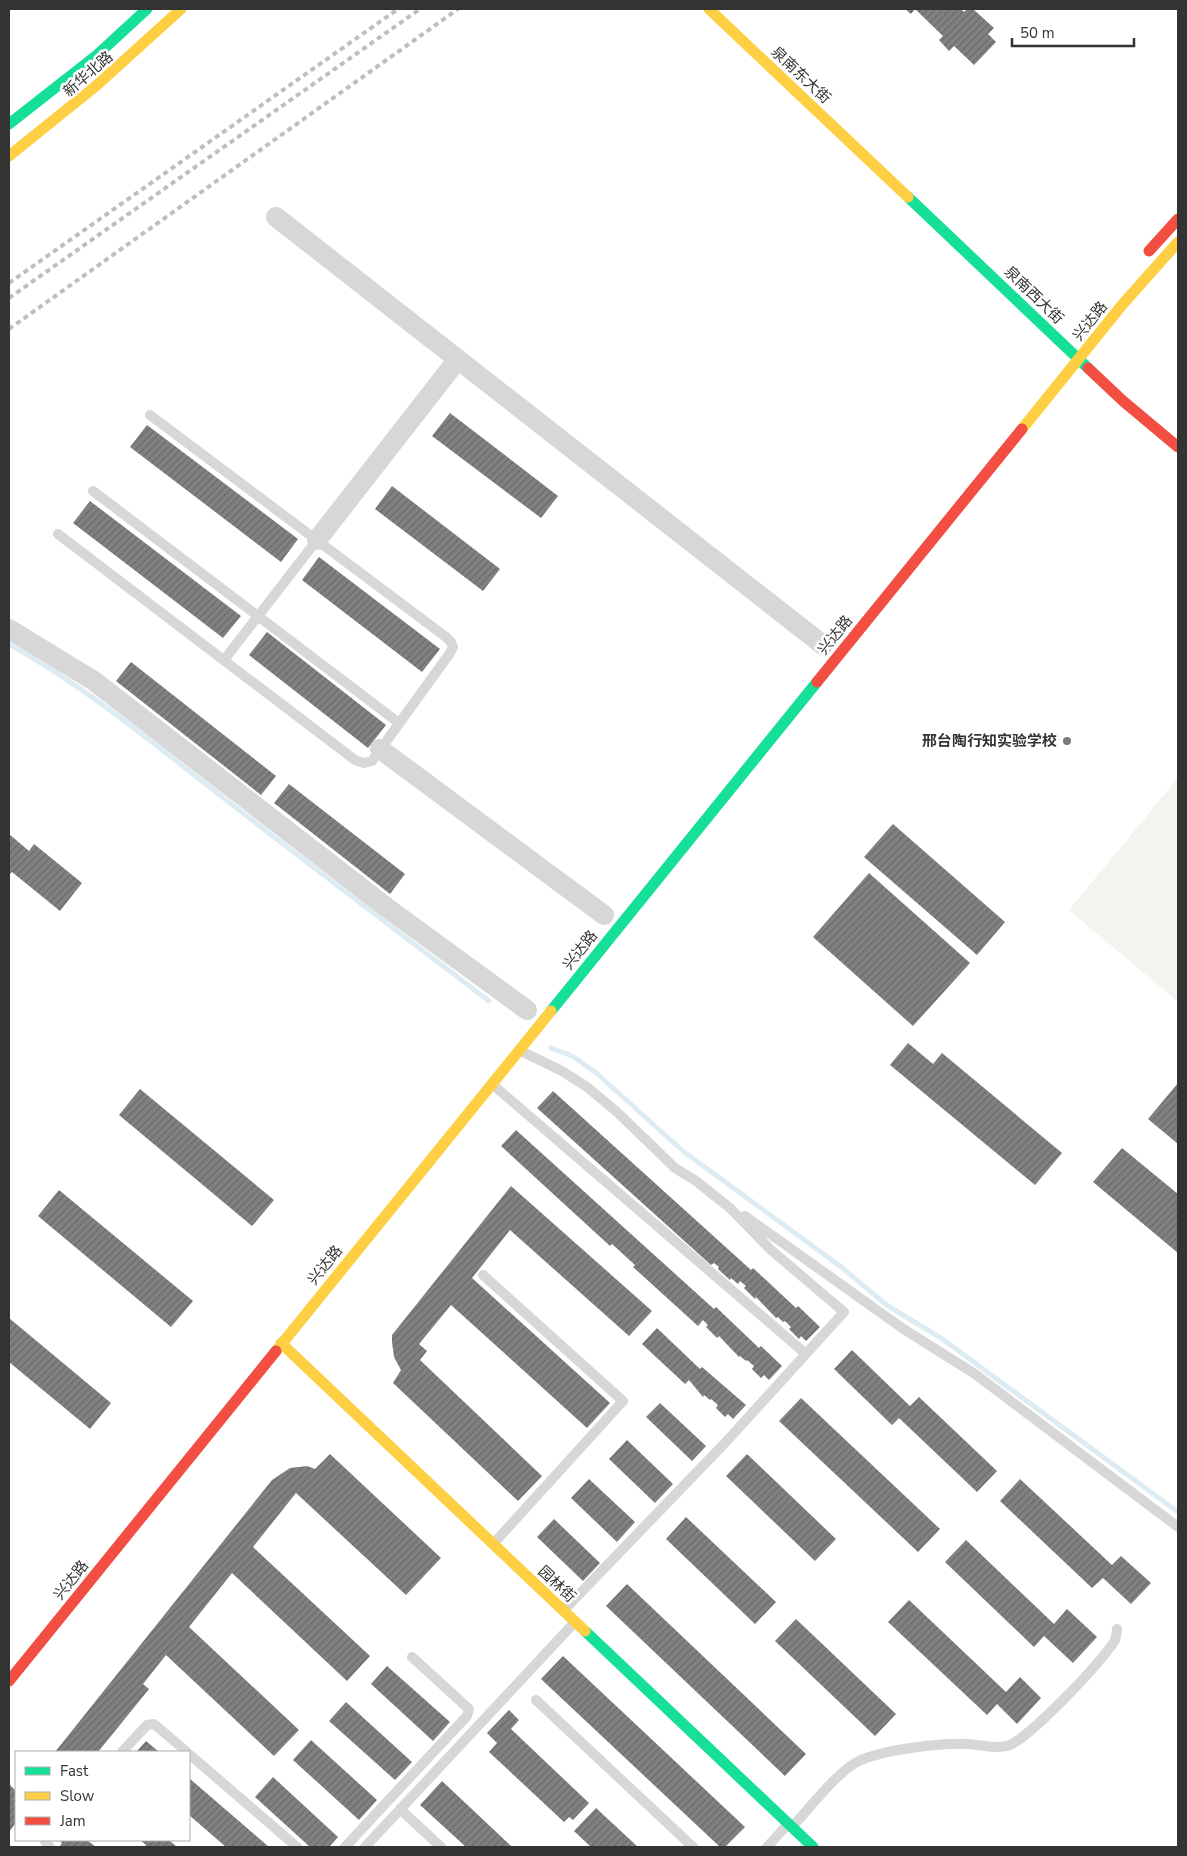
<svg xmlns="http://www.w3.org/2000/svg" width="1187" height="1856" font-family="'Nunito Sans','Noto Sans SC',sans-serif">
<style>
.garden{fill:#f1f5ed}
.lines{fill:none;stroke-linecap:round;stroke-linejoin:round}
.stream{stroke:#ddebf3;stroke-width:5}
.building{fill:url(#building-hatch)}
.lane{stroke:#d7d7d7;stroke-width:10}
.street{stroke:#d7d7d7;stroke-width:20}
.fast{stroke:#16e098;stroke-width:11}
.slow{stroke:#ffcf43;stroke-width:11}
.jam{stroke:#f24e42;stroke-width:11}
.rail{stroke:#bebebe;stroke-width:4;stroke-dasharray:5 4;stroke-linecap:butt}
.poi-dot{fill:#7a7a7a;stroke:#fff;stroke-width:2}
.labels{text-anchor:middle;stroke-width:5;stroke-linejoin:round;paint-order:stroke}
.street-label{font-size:15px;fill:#333;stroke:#fff}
.poi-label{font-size:15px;font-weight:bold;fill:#333;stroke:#fff;text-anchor:end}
</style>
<defs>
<pattern id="building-hatch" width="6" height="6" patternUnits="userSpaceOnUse" patternTransform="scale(1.25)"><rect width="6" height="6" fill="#818181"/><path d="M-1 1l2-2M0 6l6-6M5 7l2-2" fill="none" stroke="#6a6a6a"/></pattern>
</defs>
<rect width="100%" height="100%" fill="#fff"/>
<path class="garden" d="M1178 778V1002L1069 910Z"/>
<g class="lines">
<path class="stream" d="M9 644C89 689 158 747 230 803 316 870 403 935 489 1001
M551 1048 572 1056 594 1071 684 1152 840 1266 888 1306 941 1338 1178 1512"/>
</g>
<path class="building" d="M905 9H961L964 12 967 9H973L994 28 988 34 996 42 974 65 954 46 949 51 939 40 943 36 915 9 911 14Z
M450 413 558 496 541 518 432 436Z
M147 425 298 539 281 562 130 447Z
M392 486 500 569 483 591 375 509Z
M90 501 241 616 223 638 73 523Z
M319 557 440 649 422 672 302 580Z
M267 632 386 725 368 748 249 655Z
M131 662 276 776 261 795 116 681Z
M289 784 405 874 390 894 274 803Z
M893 824 1005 922 977 955 864 857Z
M9 834 29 851 34 844 82 883 60 911 12 872 9 875Z
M869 873 970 963 913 1026 813 937Z
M908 1043 933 1064 942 1053 1062 1153 1035 1185 890 1065Z
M1178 1083V1144L1148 1119Z
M140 1089 274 1200 252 1226 119 1115Z
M553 1091 751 1270 753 1268 796 1308 798 1306 820 1327 806 1341 801 1336 799 1339 789 1329 791 1327 785 1321 783 1322 778 1317 776 1318 756 1297 755 1299 744 1288 746 1286 740 1281 738 1284 731 1278 730 1280 718 1269 719 1267 714 1263 711 1265 537 1108Z
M516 1130 714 1309 716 1307 759 1348 761 1346 782 1366 769 1380 764 1375 761 1378 752 1369 754 1366 747 1360 746 1361 740 1356 739 1357 719 1336 717 1338 706 1327 708 1325 703 1320 698 1326 633 1267 635 1265 612 1244 610 1246 501 1146Z
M1122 1148 1178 1194V1253L1093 1182Z
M511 1186 652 1311 629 1336 510 1230 472 1278 610 1403 587 1428 451 1305 419 1344 427 1351 420 1360 542 1476 518 1501 393 1383 401 1370 394 1357 392 1342V1335Z
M59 1190 193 1301 171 1327 38 1216Z
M9 1318 111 1403 90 1429 9 1362Z
M657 1328 700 1369 702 1367 746 1405 733 1419 728 1414 725 1417 716 1408 718 1405 711 1399 710 1400 704 1395 703 1397 689 1380 685 1384 642 1344Z
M852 1350 910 1406 919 1397 997 1471 977 1492 899 1418 892 1425 834 1369Z
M801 1398 940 1529 918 1552 779 1421Z
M660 1403 706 1446 692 1461 646 1417Z
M627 1440 673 1484 655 1503 609 1459Z
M330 1454 441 1558 406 1595 296 1493 253 1547 370 1656 347 1681 232 1573 189 1627 299 1730 274 1756 166 1655 143 1684 149 1689 98 1752H55L272 1480 290 1468 307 1466 315 1469Z
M747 1454 836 1539 815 1561 726 1476Z
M589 1479 635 1522 617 1542 571 1498Z
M1020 1479 1112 1565 1121 1556 1151 1583 1131 1604 1103 1578 1092 1588 1000 1501Z
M686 1517 776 1602 755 1624 666 1539Z
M554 1519 600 1563 583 1581 537 1537Z
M966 1540 1054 1624 1067 1609 1097 1637 1073 1663 1044 1636 1034 1647 945 1562Z
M627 1584 806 1754 785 1776 606 1606Z
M909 1600 1006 1692 1020 1677 1041 1698 1017 1724 997 1704 987 1715 888 1622Z
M796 1619 896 1714 875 1736 775 1641Z
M563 1656 745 1827 725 1847H720L541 1679Z
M387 1666 450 1722 433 1741 371 1684Z
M346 1702 412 1762 395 1780 329 1721Z
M509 1710 519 1720 511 1729 589 1803 573 1820 569 1817 564 1822 489 1752 497 1743 487 1733Z
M311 1740 377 1800 359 1820 293 1760Z
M146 1741 159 1752H136Z
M273 1777 338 1837 329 1847H310L255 1797Z
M189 1778 269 1847H226L189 1815Z
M442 1781 512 1847H466L420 1805Z
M9 1784 16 1791V1823L9 1832Z
M596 1808 638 1847H591L574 1831Z
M59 1840H87L96 1847H62L60 1846 62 1843Z
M140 1840H169L177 1847H144L146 1845Z"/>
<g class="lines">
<path class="lane" d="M93 491 399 723
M58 534 355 760 364 763 372 761 450 653 453 647 451 642 446 637 150 415
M224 660 317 540
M519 1050 562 1071 587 1087 617 1112 675 1168 696 1181 730 1208 771 1250 844 1312 724 1444 564 1610
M492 1084 806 1354
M745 1216 902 1328 975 1374 1178 1527
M483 1275 623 1401 494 1543
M536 1700 693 1847
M122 1752 147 1725 154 1724 187 1752
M189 1754 297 1847
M400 1809 441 1847
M793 1826C810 1808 838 1770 861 1760 888 1749 940 1743 969 1744 982 1745 995 1749 1007 1746 1026 1742 1105 1659 1115 1640 1116 1636 1117 1632 1117 1629
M44 1840 50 1847
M345 1847 467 1716 469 1709 412 1657
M365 1847 574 1623
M767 1847 788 1824"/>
<path class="street" d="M276 217 823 645
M317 540 458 359
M9 629 94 681 386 907 527 1010
M380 749 604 915"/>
<path class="fast" d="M9 124 97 55 147 9
M908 197 1088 368
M551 1011 817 682
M585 1631 813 1847"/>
<path class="slow" d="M709 9 908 197
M9 156 97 85 181 9
M1022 429 1122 305 1178 242
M281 1343 585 1631
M276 1351 551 1011"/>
<path class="jam" d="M1149 251 1178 219
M1088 368 1123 401 1178 447
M817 682 1022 429
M9 1681 276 1351"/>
<path class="rail" d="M9 283 398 9
M9 298 420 9
M9 329 458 9"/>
</g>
<circle class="poi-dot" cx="1067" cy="741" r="5"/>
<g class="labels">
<g class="street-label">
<text transform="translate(88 74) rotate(-41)" y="5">新华北路</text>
<text transform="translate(801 75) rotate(43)" y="5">泉南东大街</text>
<text transform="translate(1034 295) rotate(44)" y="5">泉南西大街</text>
<text transform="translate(1090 321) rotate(-51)" y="5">兴达路</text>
<text transform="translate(835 635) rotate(-51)" y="5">兴达路</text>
<text transform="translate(580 950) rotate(-51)" y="5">兴达路</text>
<text transform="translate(325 1265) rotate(-51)" y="5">兴达路</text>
<text transform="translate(71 1580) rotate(-51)" y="5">兴达路</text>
<text transform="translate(557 1584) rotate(43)" y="5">园林街</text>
</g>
<g class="poi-label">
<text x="1057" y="746">邢台陶行知实验学校</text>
</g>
</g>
<rect width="1187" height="1856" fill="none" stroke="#333333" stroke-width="20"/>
<rect x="15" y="1751" width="175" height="90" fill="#ffffff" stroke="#adadad"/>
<rect x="25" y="1767" width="25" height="8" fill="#16e098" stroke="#adadad"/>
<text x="60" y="1776" font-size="15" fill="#333333">Fast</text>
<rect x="25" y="1792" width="25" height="8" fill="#ffcf43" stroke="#adadad"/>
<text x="60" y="1801" font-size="15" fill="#333333">Slow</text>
<rect x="25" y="1817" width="25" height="8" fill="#f24e42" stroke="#adadad"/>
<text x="60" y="1826" font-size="15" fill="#333333">Jam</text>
<path d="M1012 38v8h122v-8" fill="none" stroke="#333333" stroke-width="2.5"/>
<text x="1020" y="38" font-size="15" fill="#333333" stroke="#ffffff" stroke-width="4" paint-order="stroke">50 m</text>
</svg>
